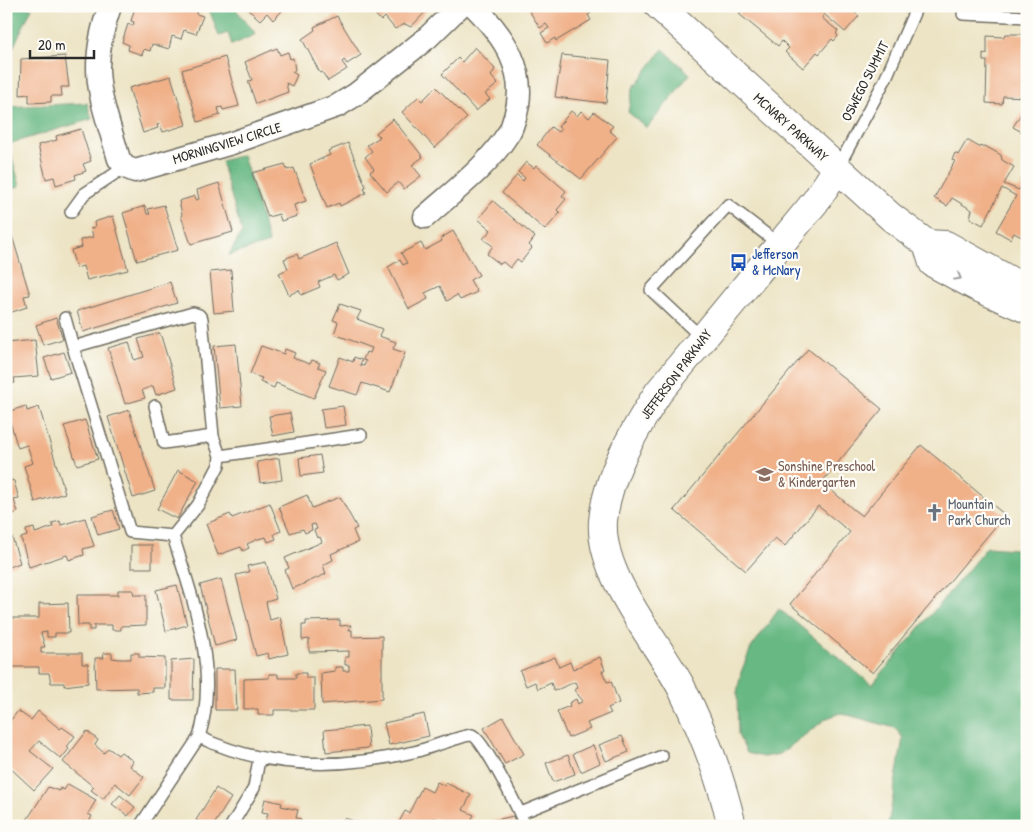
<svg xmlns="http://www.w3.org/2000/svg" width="1033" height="832" font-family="'Patrick Hand',sans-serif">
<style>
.forest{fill:#68b883;stroke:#4a7257}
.building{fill:#f0b088}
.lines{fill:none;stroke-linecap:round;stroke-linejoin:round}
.lane-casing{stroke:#6f6c61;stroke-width:14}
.street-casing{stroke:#6f6c61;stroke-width:25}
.secondary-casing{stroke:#6f6c61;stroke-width:30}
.lane{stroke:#fff;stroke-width:11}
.street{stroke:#fff;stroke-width:22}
.secondary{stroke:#fff;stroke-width:28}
.oneway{stroke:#a0a0a0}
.labels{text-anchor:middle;stroke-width:4.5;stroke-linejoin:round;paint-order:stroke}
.street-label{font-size:14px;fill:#2b2b2b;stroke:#fdfcf7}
.transit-label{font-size:14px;fill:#164399;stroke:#fdfcf7;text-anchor:start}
.education-label{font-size:14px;fill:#785e54;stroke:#fdfcf7;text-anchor:start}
.worship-label{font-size:14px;fill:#5b616d;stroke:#fdfcf7;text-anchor:start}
</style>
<rect width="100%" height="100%" fill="#fdfcf7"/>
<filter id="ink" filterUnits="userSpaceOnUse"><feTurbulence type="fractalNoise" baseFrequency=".02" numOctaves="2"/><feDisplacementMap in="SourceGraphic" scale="10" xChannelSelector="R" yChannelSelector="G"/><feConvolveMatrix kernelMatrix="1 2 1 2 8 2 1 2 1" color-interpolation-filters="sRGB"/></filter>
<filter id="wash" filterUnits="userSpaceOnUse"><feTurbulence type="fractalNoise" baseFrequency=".0096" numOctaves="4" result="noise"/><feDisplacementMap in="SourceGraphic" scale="20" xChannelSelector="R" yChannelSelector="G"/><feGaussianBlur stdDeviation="1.12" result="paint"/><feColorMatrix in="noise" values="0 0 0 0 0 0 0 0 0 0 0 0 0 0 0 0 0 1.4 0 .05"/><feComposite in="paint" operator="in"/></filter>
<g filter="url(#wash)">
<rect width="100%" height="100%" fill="#ede4c5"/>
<path class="forest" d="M6 6 32 8 10 54 6 57Z
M208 6H233L256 34 232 45 228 33 219 36Z
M663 49 690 74 647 128 628 112 633 88Z
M87 103 92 119 8 144 20 186 10 189 6 176V107Z
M243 155 269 243 229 255 242 232 221 161Z
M987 547 1027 550V826H888L903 738 895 728 841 713 827 718 780 754 763 757 747 753 738 735 737 693 741 672 751 648 779 609 872 685Z"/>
<g id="blocks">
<path class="building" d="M141 6H191L198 8 196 14 203 16 196 34 184 30 181 39 172 36 169 49 152 44 150 51 144 49 142 55 128 50 129 45 122 42 128 24 133 26 134 22 131 21 135 7 140 8Z
M244 6H281L284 9 273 20 267 13 260 20Z
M368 6H431L411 27 405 24 395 29 385 17 381 21Z
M533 6H587L591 13 588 15 591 20 556 41 555 38 547 43 541 33 549 28 546 24 540 28 528 9Z
M739 6H847L859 16 845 32 824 14 822 18 838 31 836 33 838 36 834 41 832 39 819 54 817 52 803 68 785 52 789 48 782 41 778 46 739 14 743 9Z
M337 16 361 55 347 64 344 60 342 62 347 69 328 81 322 72 320 73 302 39 315 30 314 27Z
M1006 34H1024L1027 37V97L1003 96 1002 104 986 103 987 61H983V53L987 54V36L1003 37Z
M475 47 495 69 491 76 498 84 485 94 490 99 476 111 442 74 458 58 462 62Z
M277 48 280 55 288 52 290 59 293 58 295 70 292 72 297 75 292 86 286 83 288 92 256 104 248 81 252 80 245 62Z
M562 55 610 60 606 103 555 97Z
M65 56 69 87H61L62 96H51V102L29 103V94L20 95 21 59Z
M225 57 239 106 223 110 222 107 218 108 220 115 198 122 182 70Z
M171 76 186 125 163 132 160 124 157 125 158 128 143 133 129 88Z
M436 87 467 118 435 148 402 112 418 97 422 101Z
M1024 109 1027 111V135L1013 127Z
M571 111 577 116 581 111 589 118 594 112 613 126 609 130 617 137 581 179 537 145 551 127 558 132 561 129 558 127Z
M393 119 423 157 412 165 421 176 404 189 398 182 387 192 370 172 374 169 365 157 372 151 367 145 380 137 376 133Z
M81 129 91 161 83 164 86 171 75 175 76 179 56 185 54 177 46 179 38 145 57 140 56 136Z
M967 140 979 147 985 146 1001 155 1002 160 1014 167 1004 184 1019 190 1027 176V240L1014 233 1010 239 996 231 1016 196 1002 188 983 225 970 218 972 210 952 198 947 206 934 198 955 161 952 160 955 153 958 155Z
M348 143 366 187 364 188 366 193 340 206 339 203 327 208 310 164 330 155 328 151Z
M526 162 534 168 536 165 566 191 562 196 566 199 557 210 560 213 545 230 502 193 517 175 523 181 525 178 518 172Z
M285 164 287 170 294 168 306 201 294 205 297 216 281 221 279 214 268 217 252 173Z
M219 183 233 232 191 244 181 216 182 214 179 201 195 196 196 200 199 199 197 190Z
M493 201 535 237 529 245 532 248 521 262 517 259 510 268 503 262 500 264 487 254 493 246 483 239 491 230 478 219Z
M164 205 178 250 137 261 123 213 145 206 147 214H150L148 209Z
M113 216 128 270 87 280 83 266 76 268 71 250 82 247 80 240 93 237 91 228 95 227 94 222Z
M9 226 30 295 24 296 27 307 6 314V227Z
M453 231 479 275 470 280 477 292 460 300 457 295 447 301 440 286 425 293 428 299 409 309 388 267 400 260 403 265 407 263 401 253 421 243 425 250 442 241 441 238Z
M336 243 349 274 337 280 334 275 318 282 320 287 301 295 299 290 289 295 279 273 288 269 284 259 297 254 299 259Z
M231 270 234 311 214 313 210 272Z
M170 282 177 303 83 332 77 311Z
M340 304 361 311 357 319 382 329 379 336 396 342 393 349 405 353 390 392 362 383 357 395 329 386 340 357 353 362 354 357 362 360 360 365 364 366 366 361 363 360 366 352 370 353 372 348 334 334 338 322 333 320Z
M56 318 63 339 43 345 36 325Z
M160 333 177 388 156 395 153 386 142 390 145 398 125 404 108 348 129 342 134 360 144 357 138 339Z
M35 340 39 376 14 378 15 383 6 384V343Z
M236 344 242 406 220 408 214 346Z
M261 346 284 354 285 349 295 353 293 358 310 364 312 360 320 363 318 367 326 370 314 398 276 383 274 388 260 382 262 378 250 374Z
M808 349 882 409 822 482 854 510 862 516 921 445 1005 515 873 673 790 604 850 532 818 506 785 546 775 538 746 571 674 510Z
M64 352 71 372 51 378 44 358Z
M26 406 27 411 39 407 65 493 35 502 24 466 33 463 27 445 18 448 7 412Z
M343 406 346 425 324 428 321 409Z
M129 410 155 491 133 498 108 417Z
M290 413 294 432 273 436 269 416Z
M85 420 98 459 77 465 64 426Z
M320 455 323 473 301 476 299 458Z
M279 458 282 480 260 483 257 462Z
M178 470 198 481 177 519 157 509Z
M11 480 14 481 19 499 14 500 18 512 6 516V482Z
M307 495 312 508 340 497 357 528 353 530 358 542 331 554 333 560 323 565 326 574 292 589 285 570 289 568 285 558 322 542 320 537 317 538 314 530 317 529 315 524 311 525 312 530 305 533 303 529 290 533 279 507Z
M270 503 281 531 274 534 276 539 268 542 266 537 258 539 247 544 249 548 243 551 241 547 218 555 206 524 230 514 232 518Z
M113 510 119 529 98 535 92 516Z
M85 518 94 546 83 549 84 555 69 560 67 555 29 567 21 538 27 536 26 530 34 528 35 533 53 527 52 523 60 521 61 525Z
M11 534 20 563 6 568V535Z
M131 545H152V568H131Z
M266 562 276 599 266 602 270 620 280 617 288 654 269 659 268 653 256 656 236 575 249 572 247 566Z
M221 579 237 640 215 646 200 585Z
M177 585 187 625 166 631 156 590Z
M118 590H133L134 595H146V625L121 626V630H112V625H94V630H89V625H78L77 595H118Z
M68 603 69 633H55V637H47V632L41 633 45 647H41V653H82V664H88V683L64 686V683H51L49 673H39V667H9V618H39V604Z
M340 620V626L351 625 349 630H352V637L382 636V699L322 704 321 673 335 671V667H343V671H349V665H345V657H349V651L309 652V639L302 640V625H306V621Z
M103 653H112V658L120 659H131V653H139V657L165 658V688H153V692L137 693V688L96 689 95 658H104Z
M555 657 559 667 570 662 573 669 600 657 605 670 602 671 607 682 611 681 619 703 608 708 611 713 587 723 590 729 568 738 557 711 570 706 569 703 576 699 578 704 583 701 574 690 578 688 575 682 554 691 551 683 538 689 535 682 526 686 520 671Z
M194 659 193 700H171V661Z
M215 669H235L237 710H215Z
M296 673H306V678H314V710H274V715H258V709H244V679L269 678V674H278V678H296Z
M18 711 31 720 38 711 60 729 62 727 75 736 67 747 69 749 61 759 39 741 30 751 53 769 34 790 6 764V726Z
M424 714 429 736 389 745 384 723Z
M503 717 524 754 505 764 484 728Z
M367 726 369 748 326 752 324 730Z
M87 731 98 740 95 745 104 753 108 748 118 755 121 752 133 761 130 766 144 777 130 795 115 783 103 799 91 790 94 787 63 762Z
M622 736 629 752 606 761 599 745Z
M593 745 600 763 581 772 573 754Z
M568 755 575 774 553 782 546 763Z
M437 782 445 786 446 783 471 795 463 810 474 815 468 826H443L444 823 434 818 430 826H397L405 811 409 813 422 787 432 792Z
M68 784 96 800 88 814 92 816 88 824 83 821 79 826H23L48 787 59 791 60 788 64 790Z
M216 788 231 798 213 826H205L196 820Z
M120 795 135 807 128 816 112 804Z
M265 799 282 803 281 806 298 810 296 818 301 819 299 826H259V823L265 824 268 813 262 812Z
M513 816 516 826H493L492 821Z
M344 818 367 825V826H327L329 821 342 825Z"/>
</g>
</g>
<g filter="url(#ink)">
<use href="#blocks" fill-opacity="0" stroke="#6f6c61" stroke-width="1"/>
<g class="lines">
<defs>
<path id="lane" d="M963 14 1027 17
M837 169 885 80 917 6
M71 212 84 194 125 167
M65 318 73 347
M702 338 651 290 728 205 780 245
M155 406 164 443 213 436
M220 456 361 435
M173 536 130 532 73 347 193 313 199 315 202 319 213 436 220 456 219 465 198 505 173 536C193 600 220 671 199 737
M521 813 662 756
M140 826 199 737C268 770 341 769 414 752 424 750 466 734 472 735 483 738 520 812 525 826
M231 826 254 788 259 759"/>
<path id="street" d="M110 6C87 71 101 97 119 159L125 167 135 171 232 143 337 106 355 95 427 38 460 6
M425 217C454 191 487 167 508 134 512 129 513 122 515 117 529 72 504 36 474 6"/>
<path id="secondary" d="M659 6 891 217 927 244 946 245 1027 290
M927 244 933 263 977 287 1027 309
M732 826C721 778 703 731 681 687 656 640 599 575 603 521 607 475 634 431 658 393L815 202 837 169"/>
</defs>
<use href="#lane" class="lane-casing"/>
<use href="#street" class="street-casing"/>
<use href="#secondary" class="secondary-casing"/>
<use href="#lane" class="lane"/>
<use href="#street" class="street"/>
<use href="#secondary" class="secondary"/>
</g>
<defs><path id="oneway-chevron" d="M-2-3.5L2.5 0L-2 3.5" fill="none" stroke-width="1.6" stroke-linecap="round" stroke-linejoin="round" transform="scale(1.25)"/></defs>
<use class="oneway" href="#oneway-chevron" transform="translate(958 277) rotate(28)"/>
</g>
<defs>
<symbol id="bus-bare" viewBox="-9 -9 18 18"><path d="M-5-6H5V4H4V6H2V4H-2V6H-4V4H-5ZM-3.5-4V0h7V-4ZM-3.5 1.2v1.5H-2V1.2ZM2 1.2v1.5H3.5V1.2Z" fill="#1a4fb4" stroke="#fdfcf7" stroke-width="2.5" paint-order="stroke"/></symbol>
<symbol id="school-bare" viewBox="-9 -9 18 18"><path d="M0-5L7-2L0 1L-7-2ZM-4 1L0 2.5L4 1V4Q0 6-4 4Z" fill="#8d6e63" stroke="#fdfcf7" stroke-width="2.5" paint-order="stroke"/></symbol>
<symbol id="church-bare" viewBox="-9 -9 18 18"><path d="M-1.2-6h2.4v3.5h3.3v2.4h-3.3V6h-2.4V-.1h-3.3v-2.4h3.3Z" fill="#6b7280" stroke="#fdfcf7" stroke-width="2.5" paint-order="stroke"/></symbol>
</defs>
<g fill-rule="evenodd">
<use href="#bus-bare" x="726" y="250" width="25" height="25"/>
<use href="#school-bare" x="752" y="462" width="25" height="25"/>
<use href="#church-bare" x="922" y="500" width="25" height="25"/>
</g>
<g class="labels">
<g class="street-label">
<text transform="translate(865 81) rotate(-63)" y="5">OSWEGO SUMMIT</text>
<text transform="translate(791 127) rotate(42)" y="5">MCNARY PARKWAY</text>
<text transform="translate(227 143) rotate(-17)" y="5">MORNINGVIEW CIRCLE</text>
<text transform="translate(676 374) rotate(-53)" y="5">JEFFERSON PARKWAY</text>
</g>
<g class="transit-label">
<text x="752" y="259">Jefferson<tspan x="752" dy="16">&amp; McNary</tspan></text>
</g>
<g class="education-label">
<text x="778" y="471">Sonshine Preschool<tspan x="778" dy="16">&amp; Kindergarten</tspan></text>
</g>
<g class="worship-label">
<text x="948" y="509">Mountain<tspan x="948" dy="16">Park Church</tspan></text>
</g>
</g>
<rect width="1033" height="832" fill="none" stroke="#fdfcf7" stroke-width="25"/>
<path d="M30 50v8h64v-8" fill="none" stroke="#2b2b2b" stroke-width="2.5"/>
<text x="38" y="50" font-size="15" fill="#2b2b2b" stroke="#fdfcf7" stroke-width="4" paint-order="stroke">20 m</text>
</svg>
